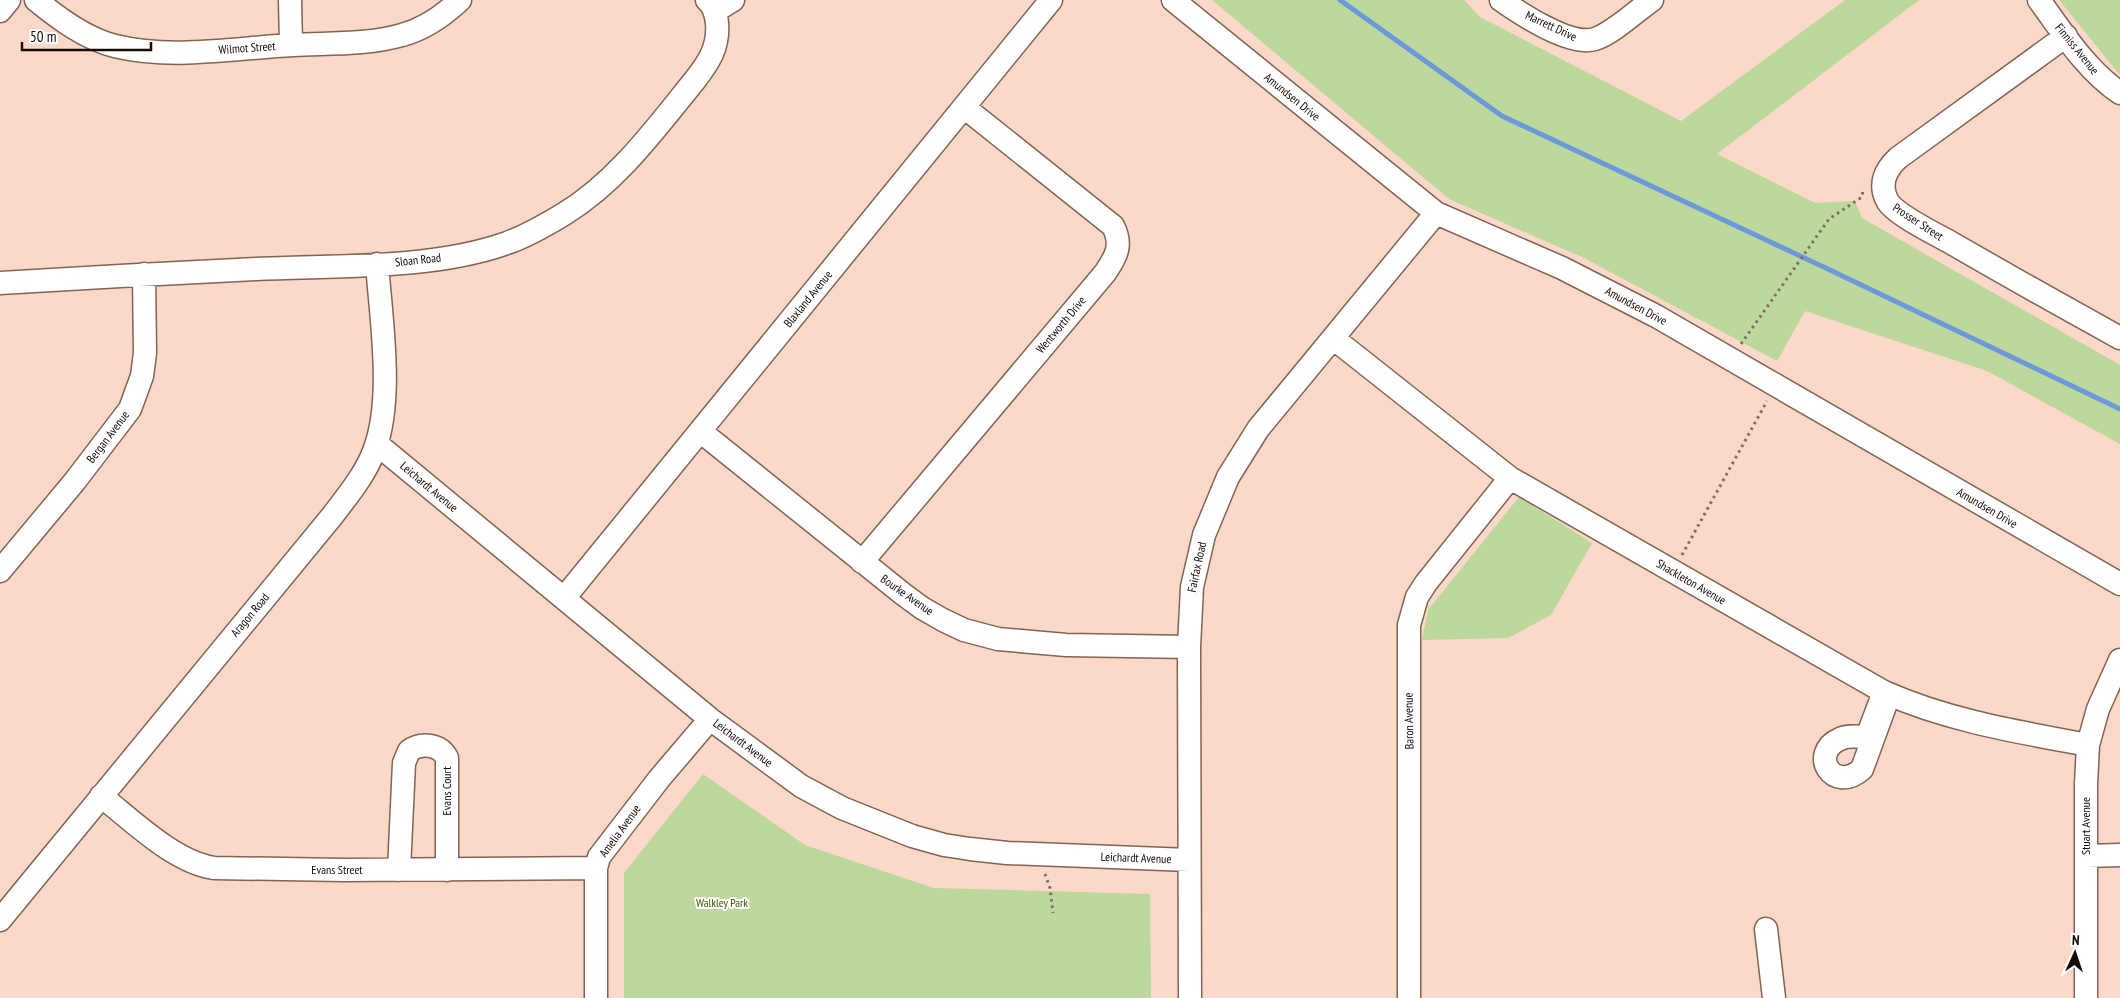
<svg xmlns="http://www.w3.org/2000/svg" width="2120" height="998" font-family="'PT Sans Narrow',sans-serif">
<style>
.green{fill:#bdd89d}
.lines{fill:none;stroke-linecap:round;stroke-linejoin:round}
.stream{stroke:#6c99da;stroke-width:5}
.minor-casing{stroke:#826354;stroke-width:25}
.path{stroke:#826c61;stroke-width:3;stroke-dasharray:2.5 4;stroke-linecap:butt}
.minor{stroke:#fff;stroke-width:22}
.labels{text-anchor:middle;stroke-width:4;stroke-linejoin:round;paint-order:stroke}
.street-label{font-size:12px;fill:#140904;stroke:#fff}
.park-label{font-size:12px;fill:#3a5700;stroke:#fff}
</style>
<rect width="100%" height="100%" fill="#fbd8c7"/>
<path class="green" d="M1212 0H1464L1480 17 1681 121 1845 0H1919L1717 154 1815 203 1855 201 1862 218 2120 365V444L1987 371 1805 311 1777 361 1584 258 1449 199Z
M2059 0H2120V75Z
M1519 497 1592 543 1551 615 1508 638 1422 640 1428 610Z
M703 774 805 845 934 888 1150 894 1151 998H624V873Z"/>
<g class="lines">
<path class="stream" d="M1340 0 1502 116 1830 270 2120 409"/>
<defs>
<path id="minor" d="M36 0C58 18 86 39 115 46 172 60 235 48 293 45 329 43 367 45 402 35 425 29 443 16 460 0
M290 0 291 45
M1173 0 1436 213 1562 268 1656 316 2120 584
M1501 0C1521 14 1571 47 1595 39 1613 33 1635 12 1652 0
M2039 0C2063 33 2086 70 2120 93
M0 11 9 0
M715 11 733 0
M2066 36 1898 158C1885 170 1878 185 1888 202 1897 215 1933 233 1948 241 2005 274 2062 306 2120 338
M0 283C85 278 171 273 256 269 336 265 431 270 507 243 527 236 546 225 564 214 617 182 656 128 695 80 709 62 719 47 717 23 716 14 714 6 707 0
M1333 338 1510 478 1884 692C1949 721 2019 732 2088 745
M700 431 903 594 922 608 943 620 964 630 998 639 1066 645 1189 647
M377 444 710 719 801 786 842 808 912 836 944 845 970 849 1007 853 1189 860
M862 562 1105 273C1116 257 1123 245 1113 226L964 107
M0 571 75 481 130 409 142 376 145 353 144 274
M565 597 1051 0
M1884 692 1867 737C1859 737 1848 735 1840 739 1808 753 1833 795 1862 769L1889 695
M101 796C133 821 174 862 214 868L344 870 596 868
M2086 856 2120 855
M399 870 404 763 409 751C421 742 440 744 447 758V870
M0 920 333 515C348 495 365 475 374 451 394 400 381 319 377 264
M1766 929 1774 998
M596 998V868L599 857 659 779 710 719
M1190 998 1189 647 1192 587 1204 535 1228 477 1258 429 1436 213
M1409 998V625L1417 597 1426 583 1510 478
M2086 998V784L2088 745 2098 709 2120 660"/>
</defs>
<use href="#minor" class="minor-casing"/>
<path class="path" d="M1741 344 1829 219 1862 197 1863 190
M1682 555 1767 401
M1045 874 1050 888 1053 913"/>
<use href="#minor" class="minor"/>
</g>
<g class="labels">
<g class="street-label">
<text transform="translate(1551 26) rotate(25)" y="4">Marrett Drive</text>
<text transform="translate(247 48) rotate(-4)" y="4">Wilmot Street</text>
<text transform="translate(2077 49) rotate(51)" y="4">Finniss Avenue</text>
<text transform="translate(1292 97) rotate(39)" y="4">Amundsen Drive</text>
<text transform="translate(1918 222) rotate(33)" y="4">Prosser Street</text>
<text transform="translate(418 260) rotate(-6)" y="4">Sloan Road</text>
<text transform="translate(808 299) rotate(-51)" y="4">Blaxland Avenue</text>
<text transform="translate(1636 306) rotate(28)" y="4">Amundsen Drive</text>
<text transform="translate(1061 325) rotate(-50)" y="4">Wentworth Drive</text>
<text transform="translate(108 437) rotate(-53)" y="4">Bergan Avenue</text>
<text transform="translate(429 487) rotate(40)" y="4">Leichardt Avenue</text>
<text transform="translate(1987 508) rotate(30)" y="4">Amundsen Drive</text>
<text transform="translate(1197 567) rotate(-78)" y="4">Fairfax Road</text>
<text transform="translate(1691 582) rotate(30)" y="4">Shackleton Avenue</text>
<text transform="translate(907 595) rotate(35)" y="4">Bourke Avenue</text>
<text transform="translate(250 615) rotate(-50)" y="4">Aragon Road</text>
<text transform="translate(1409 721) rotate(-91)" y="4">Baron Avenue</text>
<text transform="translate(743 743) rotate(37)" y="4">Leichardt Avenue</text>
<text transform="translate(447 791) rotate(-90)" y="4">Evans Court</text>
<text transform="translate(2086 826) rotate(-90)" y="4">Stuart Avenue</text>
<text transform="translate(620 831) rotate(-54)" y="4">Amelia Avenue</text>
<text transform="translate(1136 858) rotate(2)" y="4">Leichardt Avenue</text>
<text x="337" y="874">Evans Street</text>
</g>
<g class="park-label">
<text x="722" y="907">Walkley Park</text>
</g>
</g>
<g transform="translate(2075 953) rotate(3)" stroke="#ffffff" stroke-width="4" paint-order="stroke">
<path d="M0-4L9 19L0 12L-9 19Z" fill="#140904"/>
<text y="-8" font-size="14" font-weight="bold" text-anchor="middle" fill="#140904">N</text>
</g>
<path d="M22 42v8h129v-8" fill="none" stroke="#140904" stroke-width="2.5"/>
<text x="30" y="42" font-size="15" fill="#140904" stroke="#ffffff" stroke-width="4" paint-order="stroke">50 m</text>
</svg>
